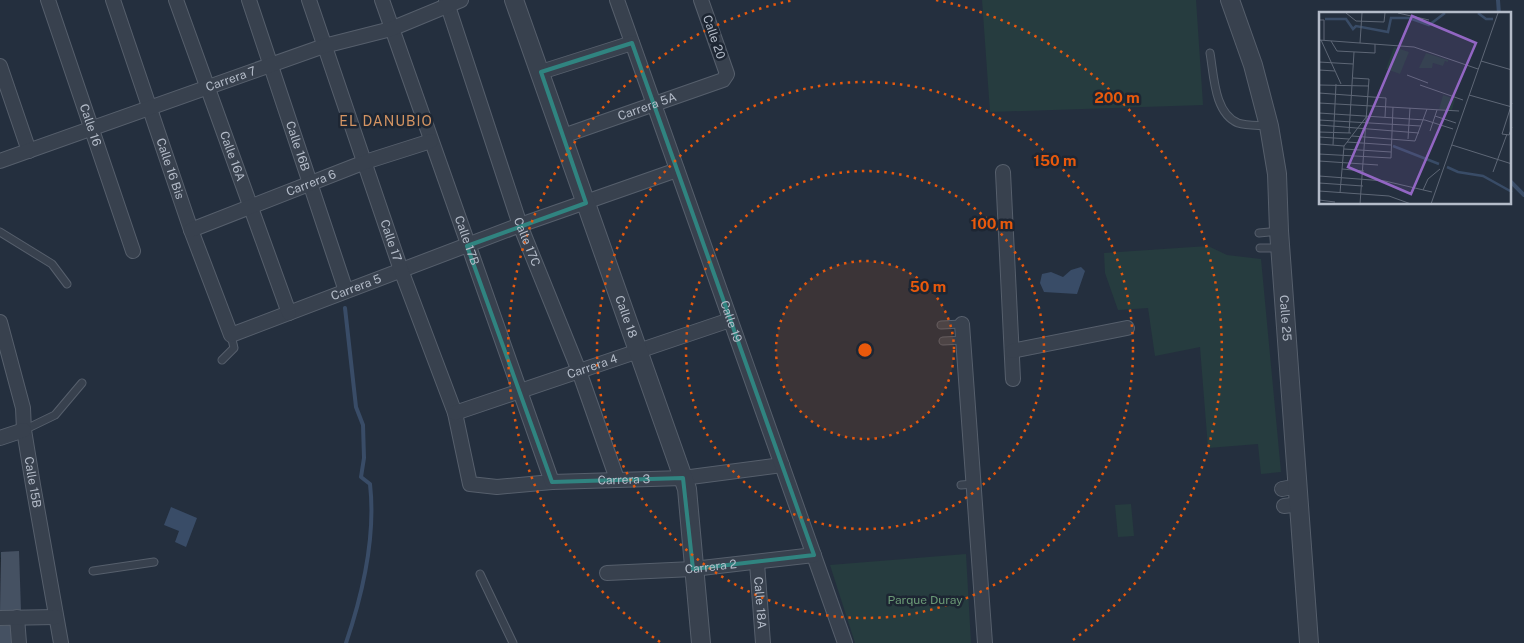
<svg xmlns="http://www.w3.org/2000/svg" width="1524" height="643" font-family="'Public Sans',sans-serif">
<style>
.green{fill:#263c3f}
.water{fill:#394c67}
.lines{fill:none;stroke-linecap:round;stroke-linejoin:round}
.stream{stroke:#394c67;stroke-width:4}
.building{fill:#455162;filter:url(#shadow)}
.service-casing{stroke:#565f6c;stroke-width:9}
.minor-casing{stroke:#565f6c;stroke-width:16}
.tertiary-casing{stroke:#565f6c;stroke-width:20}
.service{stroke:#38414e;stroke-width:7}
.minor{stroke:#38414e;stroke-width:14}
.tertiary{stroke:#38414e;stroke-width:18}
.marked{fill:none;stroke:#308480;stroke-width:4;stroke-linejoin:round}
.ring{fill:none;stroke:#e8590c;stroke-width:2.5;stroke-dasharray:2.5 5}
.labels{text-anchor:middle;stroke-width:5;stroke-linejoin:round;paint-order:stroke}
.street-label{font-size:12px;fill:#b4bcc9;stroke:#1d2633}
.park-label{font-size:12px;fill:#6b9a76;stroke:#1d2633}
.neighbourhood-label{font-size:14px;letter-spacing:1px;fill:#d59563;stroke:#1d2633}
.inset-river{fill:none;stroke:#394c67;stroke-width:2.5}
.inset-road{fill:none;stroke:#5e6776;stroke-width:1}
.view{fill:#9266c3;fill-opacity:0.15;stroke:#9266c3;stroke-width:2.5}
.inset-edge{fill:none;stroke:#b4bcc9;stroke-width:2.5}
.centre{fill:#e8590c;stroke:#1d2633;stroke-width:2.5}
.ring-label{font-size:15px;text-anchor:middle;font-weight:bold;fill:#e8590c;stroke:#1d2633;stroke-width:5;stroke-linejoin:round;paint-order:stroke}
</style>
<defs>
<filter id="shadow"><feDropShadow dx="-4.5" dy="4.5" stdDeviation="2.5" flood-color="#0009"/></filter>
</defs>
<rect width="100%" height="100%" fill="#242f3e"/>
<path class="green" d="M982 0H1196L1203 105 990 112Z
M1208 246 1227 255 1261 259 1281 472 1261 474 1258 444 1208 448 1200 347 1155 356 1148 308 1118 310 1105 273 1104 253Z
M1131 504 1134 536 1118 537 1115 505Z
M966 554 971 643H855L830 565Z"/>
<path class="water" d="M1081 267 1085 271 1077 294 1044 292 1040 283 1042 274 1051 272 1063 277 1071 270Z
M171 507 197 518 186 547 175 542 179 531 164 525Z"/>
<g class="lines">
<path class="stream" d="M1498 0 1499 14
M1510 181 1524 195
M345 308 356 407 363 425 364 458 361 477 370 484C376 537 363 593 346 643"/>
</g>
<path class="building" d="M19 551 21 611 0 613 1 552Z
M12 625 14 643H0V626Z"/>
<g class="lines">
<defs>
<path id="service" d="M1210 53C1214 75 1214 113 1238 123 1247 126 1259 125 1269 126
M0 232 52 264 67 284
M1259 233 1279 231
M1260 248H1280
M941 325 962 324
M943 341 964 340
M222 360 234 348 231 335
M24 430 55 415 82 383
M961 485 974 484
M93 571 154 562
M480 574 513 643"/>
<g id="minor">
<path id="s1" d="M48 0 133 251"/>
<path id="s2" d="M113 0 191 230 231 335 520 225 677 170"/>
<path id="s3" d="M176 0 289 313"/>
<path id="s4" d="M249 0 346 291"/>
<path id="s5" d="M309 0 401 270 455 413 470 484 497 487 552 482 683 478 782 465"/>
<path id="s6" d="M382 0 552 482"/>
<path id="s7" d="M446 0 520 225 579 371 617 479"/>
<path id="s8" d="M617 0 845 643"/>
<path d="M0 66 29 151"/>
<path d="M541 72 632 43"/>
<path id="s9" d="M563 136 723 80 727 74 701 0"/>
<path id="s10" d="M0 161 324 46 391 29 461 0"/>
<path d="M1003 172 1013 379"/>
<path id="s11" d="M191 230 365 162 431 141"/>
<path id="s12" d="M0 322 23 408 24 430 33 485 61 643"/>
<path d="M962 324 985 643"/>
<path d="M1012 351 1127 328"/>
<path id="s13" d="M455 413 730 320"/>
<path d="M0 438 24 430"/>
<path d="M1282 489 1298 486"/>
<path d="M1284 506 1300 504"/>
<path id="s14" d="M757 563 763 643"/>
<path id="s15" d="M607 573 693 569 814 555"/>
<path d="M17 617 19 643"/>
<path d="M0 618 56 617"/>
</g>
<g id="tertiary">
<path id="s16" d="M514 0 687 489 701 643"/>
<path id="s17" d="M1230 0 1253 65 1269 126 1277 174 1279 231 1309 643"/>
</g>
</defs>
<use href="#service" class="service-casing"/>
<use href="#minor" class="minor-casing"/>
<use href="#tertiary" class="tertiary-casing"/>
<use href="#service" class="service"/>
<use href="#minor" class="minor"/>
<use href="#tertiary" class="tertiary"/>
</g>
<path class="marked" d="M632 43 814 555 693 569 683 478 552 482 467 246 586 203 541 72Z"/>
<circle cx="865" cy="350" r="89" fill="#e8590c" fill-opacity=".12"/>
<g class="ring">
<circle cx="865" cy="350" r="89"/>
<circle cx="865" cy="350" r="179"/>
<circle cx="865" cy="350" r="268"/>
<path d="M660 642A357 357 0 0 1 794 0M936 0A357 357 0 0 1 1070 642"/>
</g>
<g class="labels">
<g class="street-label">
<text transform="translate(714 37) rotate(71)" y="4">Calle 20</text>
<text dy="4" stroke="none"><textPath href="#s10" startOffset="245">Carrera 7</textPath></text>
<text dy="4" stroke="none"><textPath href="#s9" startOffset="89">Carrera 5A</textPath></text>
<text dy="4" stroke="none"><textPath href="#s1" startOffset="132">Calle 16</textPath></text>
<text dy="4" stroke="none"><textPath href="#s4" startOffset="154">Calle 16B</textPath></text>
<text dy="4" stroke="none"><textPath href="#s3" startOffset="166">Calle 16A</textPath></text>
<text dy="4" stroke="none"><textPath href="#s2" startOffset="178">Calle 16 Bis</textPath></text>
<text dy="4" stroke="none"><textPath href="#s11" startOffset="129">Carrera 6</textPath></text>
<text dy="4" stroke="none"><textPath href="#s5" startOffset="254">Calle 17</textPath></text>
<text dy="4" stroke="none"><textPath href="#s6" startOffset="255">Calle 17B</textPath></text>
<text dy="4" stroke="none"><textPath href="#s7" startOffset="255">Calle 17C</textPath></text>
<text dy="4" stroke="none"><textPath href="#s2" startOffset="489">Carrera 5</textPath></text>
<text dy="4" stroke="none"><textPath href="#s16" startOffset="336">Calle 18</textPath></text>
<text dy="4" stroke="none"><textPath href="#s17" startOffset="325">Calle 25</textPath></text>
<text dy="4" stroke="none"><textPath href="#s8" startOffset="341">Calle 19</textPath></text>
<text dy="4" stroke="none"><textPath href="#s13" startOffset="145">Carrera 4</textPath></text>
<text dy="4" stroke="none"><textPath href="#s5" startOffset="665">Carrera 3</textPath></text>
<text dy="4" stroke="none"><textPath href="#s12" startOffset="164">Calle 15B</textPath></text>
<text dy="4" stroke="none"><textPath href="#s15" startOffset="104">Carrera 2</textPath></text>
<text dy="4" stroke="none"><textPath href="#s14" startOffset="40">Calle 18A</textPath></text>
</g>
<g class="park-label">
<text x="925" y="604">Parque Duray</text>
</g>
<g class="neighbourhood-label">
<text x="386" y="126">EL DANUBIO</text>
</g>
</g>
<g transform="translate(1319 12)">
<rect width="192" height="192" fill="#242f3e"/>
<path d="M75 35 90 40 81 62 67 57ZM107 41 129 48V50L126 49 124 54 114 51 113 56H100ZM124 83 136 87 133 98 120 97Z" fill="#263c3f"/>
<path class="inset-river" d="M159 1 167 7H174M6 7H27L34 17 37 14 69 20 72 6H90L110 13 126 1M74 134 120 152M128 155 139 160 164 164 193 180"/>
<path class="inset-road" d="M27 1 37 9 65 10 66 1M79 1 110 8M0 8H5V28M0 28 95 35 159 57M2 28 22 72M12 29 18 39 56 41V32M41 31 43 1M162 49 193 58M0 50 34 52M0 58 16 59M88 63 109 71M34 66 50 67 41 192M0 73 50 74M101 73 144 88M0 81 67 86 66 105M150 83 193 95M0 91 140 99M193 91 183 122 190 123 193 115M0 101 106 108 134 117M116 104 137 111M0 108 102 114M0 113 100 121M111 119 118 98M0 120 32 121M30 121 35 40M33 124 96 129 108 97M0 125 30 127M89 127 91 96M28 130 72 133M0 132 25 134M14 133 17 72M133 133 193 152M25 137 72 140M0 142 72 146 74 95M0 149 59 153M23 157 45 159M174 160 188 122M0 164 66 169 113 180M0 171 44 174M104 178 109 167 121 157M0 179 70 184 92 192M21 181 25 134 48 104M0 188 16 190M112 192 179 1"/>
<path class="view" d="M93 4 157 31 92 182 29 155Z"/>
<rect width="192" height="192" class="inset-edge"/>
</g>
<circle cx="865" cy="350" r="8" class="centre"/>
<g class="ring-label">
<text x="1117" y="103">200 m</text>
<text x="1055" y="166">150 m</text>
<text x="992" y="229">100 m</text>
<text x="928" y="292">50 m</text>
</g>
</svg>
